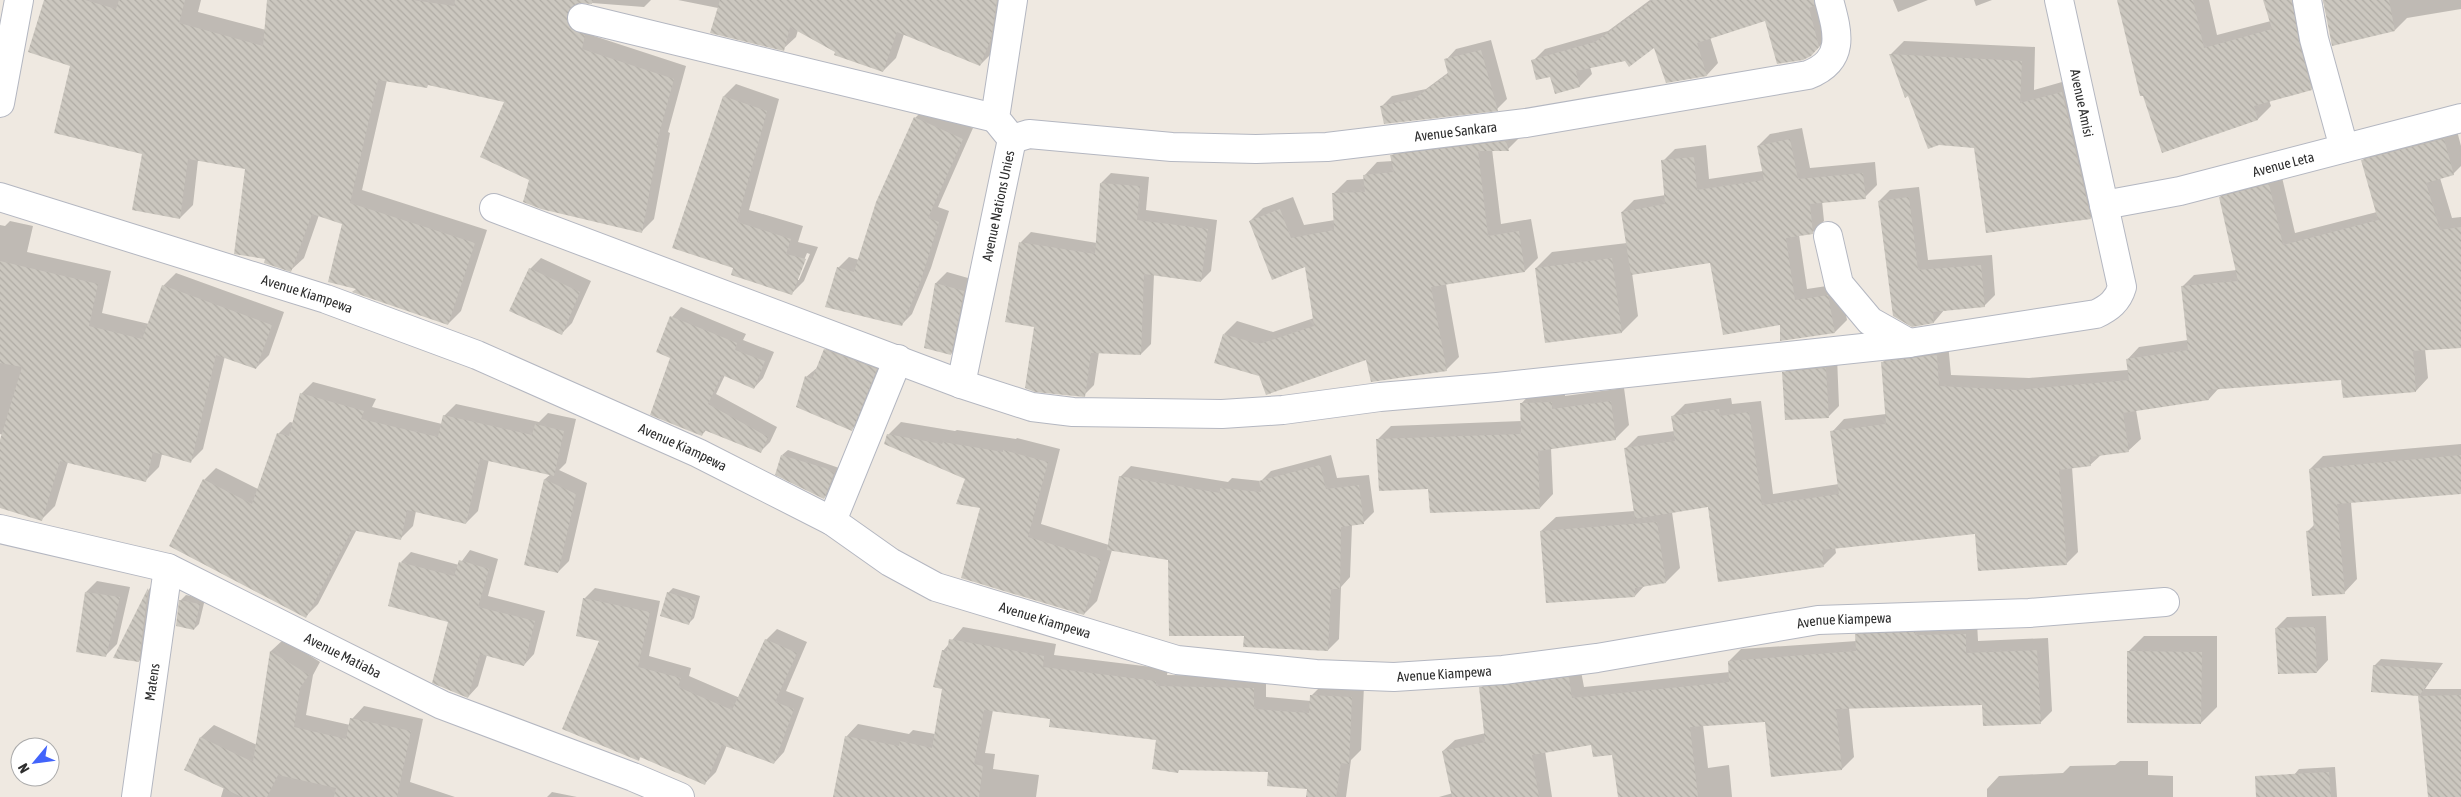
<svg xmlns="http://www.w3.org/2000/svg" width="2461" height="797" font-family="'Asap Condensed',sans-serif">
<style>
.shadow{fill:#0003;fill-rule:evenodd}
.building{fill:url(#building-back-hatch)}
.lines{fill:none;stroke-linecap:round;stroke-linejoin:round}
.minor-casing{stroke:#b4b7c1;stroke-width:30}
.minor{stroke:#fff;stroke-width:28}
.labels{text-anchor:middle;stroke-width:4;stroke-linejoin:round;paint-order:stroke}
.street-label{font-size:14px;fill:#2e2e2e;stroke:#fff}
</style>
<defs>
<pattern id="building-back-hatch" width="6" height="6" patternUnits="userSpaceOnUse" patternTransform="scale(1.25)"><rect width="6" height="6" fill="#cbc7bf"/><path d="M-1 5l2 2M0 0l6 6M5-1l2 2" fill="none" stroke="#afaba4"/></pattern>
</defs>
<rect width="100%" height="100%" fill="#efe9e1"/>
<path class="shadow" d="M45 0H201L198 12 266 30 268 0H651L644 7 579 2V9L597 22 594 36 686 66 668 132 670 133 654 219 642 231 530 179 506 101 429 84 387 80 362 190 487 230 461 311 448 324 358 288 344 223 319 215 304 258 291 270 267 258 246 168 198 160 193 205 180 218 143 153 71 65Z
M678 0H819L798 30 796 37 783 49 718 8Z
M842 0H1008L993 52 980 65 904 34 896 58 883 71Z
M1650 0H1822L1828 38 1816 50 1766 20 1710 37 1718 63 1707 75 1655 46 1626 60 1590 67 1592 74 1580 86 1556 93 1551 76 1533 61 1545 49 1608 31Z
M1893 0H1928L1898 12Z
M1974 0H1992L1976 6Z
M2118 0H2209L2217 35 2271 21 2265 0H2307L2325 76 2311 89 2269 100 2271 106 2258 119 2163 151Z
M2323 0H2461V9L2407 18 2395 30 2333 44Z
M1491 40 1507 99 1497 109 1381 107 1392 96 1426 89 1449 72 1446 60 1456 49Z
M1904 41 2035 47 2034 90 2076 78 2105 204 2091 218 1975 146 1890 55Z
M736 84 779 99 749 210 803 226 798 242 818 247 804 281 792 293 734 267 724 96ZM807 253 810 254 799 280H796Z
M926 107 973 128 938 207 949 211 931 268 912 314 901 325 838 268 849 257 859 260 915 118Z
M2456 127 2461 146V166L2453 174 2440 178 2452 218 2461 217V347L2425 349 2428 378 2416 391 2342 379 2219 388 2209 399 2136 410 2141 439 2128 451 2101 455 2090 465 2072 467 2078 552 2066 564 1976 533 1835 547 1836 553 1824 565 1709 506 1672 512 1680 568 1666 582 1645 585 1635 596 1541 531 1556 517 1635 511 1625 449 1638 436 1675 431 1672 417 1685 404 1731 398 1732 404 1761 401 1773 494 1839 484 1832 432 1844 419 1886 414 1883 362 1895 350 1948 343 1951 375 2029 378 2128 370 2127 360 2139 347 2188 340 2182 287 2194 275 2237 270 2220 197 2232 185 2281 173 2295 233 2377 212 2362 161 2374 148Z
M1802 128 1810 168 1875 162 1877 185 1865 197 1822 201 1824 221 1812 233 1799 235 1807 289 1840 284 1847 320 1835 332 1781 324 1711 261 1632 273 1638 316 1622 332 1536 268 1552 252 1627 243 1622 212 1634 200 1666 195 1663 161 1675 149 1706 145 1709 179 1763 171 1758 146 1770 134Z
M1521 136 1508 149H1492L1501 224 1531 219 1538 258 1525 271 1446 284 1459 357 1446 370 1367 358 1260 375 1224 334 1237 321 1273 332 1314 318 1306 265 1250 221 1263 208 1293 197 1304 225 1335 220 1334 193 1347 180 1365 179 1364 176 1377 162 1393 161 1392 156 1405 142Z
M1111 173 1149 177 1146 210 1217 220 1211 271 1201 281 1154 274 1151 344 1141 354 1099 352 1094 385 1084 395 1035 326 1021 242 1031 232 1097 243 1101 183Z
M1919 187 1928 260 1992 255 1995 295 1984 306 1945 309 1934 322 1879 201 1890 190Z
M10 221 33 226 27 252 111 271 102 313 149 324 163 286 176 273 284 312 269 355 256 368 225 356 203 449 190 462 162 454 159 467 146 480 68 462 55 506 41 520 0 507V444L3 435 0 434V225L5 226Z
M541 258 591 281 572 323 562 333 530 269Z
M947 272 975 280 962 343 951 354 936 283Z
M681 307 746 334 743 340 774 352 763 378 754 388 725 375 716 394 777 427 770 442 760 452 707 429 702 435 672 357V317Z
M836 339 887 358 863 418 852 429 806 377 818 367 825 350Z
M1837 357 1839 406 1828 417 1784 373 1795 362Z
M313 382 376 399 372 407 442 424 444 416 456 404 539 422 548 413 576 419 566 463 559 470 587 483 569 561 558 572 526 564 545 479 551 474 489 459 478 511 466 523 416 511 413 526 401 538 357 529 318 604 306 616 204 480 216 468 258 489 278 434 290 422 294 423 301 394Z
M1624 388 1629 425 1615 439 1551 448 1553 494 1540 508 1429 488 1378 439 1391 426 1522 421 1521 404 1534 390 1565 389V396Z
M901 422 955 431 957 430 1016 439 1017 438 1060 449 1041 524 1109 545 1120 477 1131 466 1228 482 1232 478 1261 481 1271 471 1331 455 1337 478 1369 475 1374 512 1363 523 1352 525 1350 577 1341 587 1339 639 1328 650 1245 635 1170 559 1112 550 1097 601 1084 614 982 507 967 478 888 435Z
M2461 444V492L2351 502 2357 579 2344 593 2308 531 2315 524 2310 469 2323 456Z
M788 450 839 468 829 493 824 498 782 455Z
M470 550 498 559 488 596 545 611 534 654 524 665 487 655 478 686 468 697 450 621 401 562 411 552 459 565Z
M158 580 150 650 139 661 115 657 149 589Z
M97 581 130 587 117 644 106 655 86 592Z
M595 588 660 601 649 656 691 668 689 676 740 698 766 640 777 629 807 642 786 691 804 698 784 752 774 763 727 745 716 772 705 783 642 756 638 759 601 640 584 599Z
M673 588 700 596 694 618 689 623 668 593Z
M186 595 205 599 199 624 194 629 177 625 181 600Z
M2326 616 2328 660 2317 672 2276 628 2287 617Z
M1977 622 1978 641 2048 638 2052 711 2040 723 1983 703 1849 708 1854 757 1842 769 1772 776 1767 721 1703 725 1708 768 1729 765 1732 797H1619L1613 754 1593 743 1545 751 1552 797H1439L1453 793 1443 751 1455 740 1486 733 1481 688 1493 676 1580 666 1584 687 1730 672 1729 661 1741 649 1857 641 1856 635 1868 623Z
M963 627 1056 644 1054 655 1168 669 1167 675 1266 676V697L1311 701 1312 695 1324 683 1364 686 1361 750 1351 760 1346 797H1307L1308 788 1269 770 1180 769 1178 771 1157 739 1052 718 993 710 985 753 995 754 993 769 1039 775 1036 797H843L846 737 858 724 909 734 913 730 935 734 944 688 943 651Z
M2144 636H2217V707L2201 723 2128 652Z
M284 639 320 662 313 675 306 715 350 725 352 719 364 706 423 719 410 782 455 797H221L224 787 186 769 201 737 214 725 257 745 271 651Z
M2381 659 2443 663 2425 689H2461V768L2427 777 2419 695 2374 666Z
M2120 761H2148V775L2173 776V797H1987V789L1999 776 2063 773 2070 766 2115 765Z
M2335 767 2337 797H2295L2294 775 2299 769Z
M552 792 577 797H547Z"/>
<path class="building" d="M44 0H85L116 9 119 0H185L179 23 263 46 267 0H413L454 6 455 0H593L592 4 577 3 570 8 567 15V22L571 29 585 35 582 49 674 79 656 145H658L642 233 541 209 523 202 529 180 480 157 504 102 428 85 427 88 378 80 350 203 475 243 448 325 352 292 356 289 328 282 342 224 312 214 291 272 264 263 265 259 234 254 245 169 188 159 180 219 132 210 142 154 54 133 70 66 28 52Z
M720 0H997L991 39 980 66 897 32 883 72 834 55 835 52 790 27 784 51 710 33Z
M1653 0H1814V6L1809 8 1819 47 1811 56 1803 60 1777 64 1765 21 1697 43 1707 76 1666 83 1654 48 1629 67 1625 61 1576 71 1580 87 1555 94 1550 77 1536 80 1531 60 1595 42Z
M2117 0H2193L2204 48 2272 29 2263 0H2292L2299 42 2312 90 2254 106 2258 120 2162 153 2143 96H2140Z
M2323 0H2389L2395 31 2332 46Z
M1481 50 1498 111 1384 124 1380 106 1414 99 1448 74 1444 59Z
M1889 54 2022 61 2020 103 2062 92 2091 219 1986 233 1974 148 1939 145 1928 149 1908 96 1905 98Z
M723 96 767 111 737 222 791 239 786 254 806 259 792 295 731 275 733 268 672 248Z
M914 117 963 139 928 218 939 222 921 280 902 326 825 307 837 267 854 272 876 202Z
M1790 139 1798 179 1863 173 1866 199 1810 204 1813 234 1786 238 1795 300 1828 295 1835 333 1780 341V325L1723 335 1710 263 1631 275 1621 212 1665 204 1661 160 1694 157 1697 190 1764 180 1757 146Z
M2444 139 2454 175 2426 183 2440 230 2461 227V348L2413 351 2416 392 2343 398 2341 380 2208 390 2209 400 2123 413 2129 452 2090 457 2091 466 2059 470 2067 565 1978 571 1975 534 1822 550 1824 567 1718 582 1708 507 1635 519 1624 448 1675 441 1671 416 1719 409 1720 416 1749 412 1762 505 1839 494 1830 431 1886 424 1881 362 1937 355 1939 386 2016 390 2129 380 2126 359 2188 350 2181 286 2238 281 2219 197 2269 184 2283 245 2378 220 2361 160Z
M1506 141 1509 151H1478L1488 236 1519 231 1525 272 1431 287 1447 371 1371 382 1366 360 1266 395 1259 376 1214 363 1223 334 1259 344 1314 326 1305 267 1272 280 1249 221 1280 209 1291 238 1334 230 1332 193 1365 192 1363 175 1394 172 1390 155Z
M1100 183 1140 186 1137 220 1208 229 1201 282 1144 274 1141 355 1091 353 1085 397 1035 392 1025 388 1034 327 1005 322 1019 242 1095 254Z
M1909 197 1918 270 1981 265 1985 307 1933 312 1934 323 1912 327 1893 316 1878 201Z
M1612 258 1622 333 1545 343 1535 268Z
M0 261 98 284 89 326 142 339 162 285 272 325 256 369 216 355 191 463 153 452 146 482 60 461 42 521 0 508V440L22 367 0 363Z
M529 268 580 292 562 335 509 311Z
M935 283 964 291 951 355 924 348Z
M670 316 737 343 735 350 765 361 754 389 722 375 708 404 768 437 761 453 704 430 702 436 650 415 670 358 656 352Z
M824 349 877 369 852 431 796 407 805 376 812 379Z
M1826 368 1829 418 1785 420 1782 372Z
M300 393 364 411 361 419 438 437 443 415 532 435 535 424 564 431 554 476 480 459 466 524 407 510 401 540 352 530 306 618 169 546 203 479 252 504 277 433 289 436Z
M1611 401 1616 440 1538 451 1540 509 1430 513 1428 489 1379 491 1376 439 1521 434 1520 403 1552 402V409Z
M887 434 942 444 943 442 1003 452V450L1048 462 1028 537 1101 559 1084 615 961 578 980 508 956 504 965 479 884 444Z
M781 455 825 468 834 473 824 499 775 475Z
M2461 455V494L2337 504 2345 594 2312 596 2306 531 2314 530 2309 469Z
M1320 465 1326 489 1359 485 1364 524 1341 527 1340 589H1331L1328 651 1243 647 1244 636H1169L1168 560 1107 550 1119 476 1220 493V488L1261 492 1259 481Z
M544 479 576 494 558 573 524 565Z
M1657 522 1666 583 1635 588V597L1546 603 1540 531Z
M459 560 489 569 478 607 535 621 524 666 480 654 468 698 432 683 448 622 388 606 399 562 454 576Z
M148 588 139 662 113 658Z
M85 592 120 597 106 657 76 652Z
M667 592 696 601 689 625 660 616Z
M583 598 650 612 638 667 681 678 678 687 732 710 765 639 797 653 775 702 794 709 774 764 722 745 705 785 640 757 639 761 562 729 599 641 576 636Z
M179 600 200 604 194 630 176 626Z
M2315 627 2317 673 2278 674 2275 628Z
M1915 632V635L1966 634V653L2037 650 2041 724 1983 726 1982 705 1836 709 1842 770 1771 777 1765 722 1690 727 1698 797H1618L1612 755 1593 757 1591 745 1532 755 1539 797H1452L1442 751 1485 742 1479 687 1569 677 1572 698 1729 682 1728 661 1856 651 1855 634Z
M949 639 1044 656 1043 667 1156 681V686L1254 688V709L1309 713 1310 695 1352 697 1349 764 1341 763 1336 797H1306L1307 789 1267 786 1268 772 1179 770 1178 773 1152 769 1156 740 1049 727 1050 719 984 710 974 764 983 766 979 797H833L845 736 899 746 900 741 932 748 942 689 933 687 942 650 947 651Z
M270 651 309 675 300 688 294 727 346 739 350 718 411 731 397 797H334L336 788 278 775 267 797H242L184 770 200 737 253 762Z
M2127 651 2202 652 2201 724 2127 723Z
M2373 665 2437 670 2419 696 2461 695V797H2428L2418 696 2371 692Z
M2329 772 2331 797H2256L2255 776Z"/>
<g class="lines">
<defs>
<g id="minor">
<path d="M2307 0 2314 39 2344 148"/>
<path d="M582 18 995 118"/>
<path d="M0 103 19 0"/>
<path id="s1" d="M1012 139 1029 134 1172 147 1256 149 1327 147 1526 123 1808 75C1846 60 1838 33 1829 0"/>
<path id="s2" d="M0 197 326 299 477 355 698 453 832 521 890 562 936 587 1177 660 1316 674 1394 677 1503 670 1597 658 1818 620 2029 613 2165 602"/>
<path id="s3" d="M2104 205 2180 191 2461 118"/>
<path d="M494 208 961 384 1032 407 1073 412 1222 414 1283 410 1380 397 1497 387 1909 343 2096 314C2109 308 2118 301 2122 287L2059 0"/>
<path d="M1828 236 1839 284 1870 321 1909 343"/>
<path id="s4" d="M961 384 1012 139 995 118 1013 0"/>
<path d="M832 521 898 359"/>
<path id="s5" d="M0 529 168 568 442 705 633 777 680 797"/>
<path id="s6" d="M136 797 168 568"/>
</g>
</defs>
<use href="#minor" class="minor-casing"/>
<use href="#minor" class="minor"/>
</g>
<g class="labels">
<g class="street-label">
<text transform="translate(2082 103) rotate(78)" y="5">Avenue Amisi</text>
<text dy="5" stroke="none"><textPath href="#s1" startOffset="446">Avenue Sankara</textPath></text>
<text dy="5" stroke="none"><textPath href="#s3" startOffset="184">Avenue Leta</textPath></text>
<text dy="5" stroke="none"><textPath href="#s4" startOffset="182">Avenue Nations Unies</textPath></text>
<text dy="5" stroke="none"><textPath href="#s2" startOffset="322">Avenue Kiampewa</textPath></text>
<text dy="5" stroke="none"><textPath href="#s2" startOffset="728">Avenue Kiampewa</textPath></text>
<text dy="5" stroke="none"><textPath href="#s2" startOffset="1132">Avenue Kiampewa</textPath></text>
<text dy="5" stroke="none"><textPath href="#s2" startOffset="1942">Avenue Kiampewa</textPath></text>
<text dy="5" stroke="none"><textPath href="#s5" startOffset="368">Avenue Matiaba</textPath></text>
<text dy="5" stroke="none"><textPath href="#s2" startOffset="1538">Avenue Kiampewa</textPath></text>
<text dy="5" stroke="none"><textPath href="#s6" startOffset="116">Matens</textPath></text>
</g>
</g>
<g transform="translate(35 762) rotate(241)"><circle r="24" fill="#ffffff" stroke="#ababab"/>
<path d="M0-4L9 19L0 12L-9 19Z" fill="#4264fb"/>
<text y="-8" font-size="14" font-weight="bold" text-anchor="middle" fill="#2e2e2e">N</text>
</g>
</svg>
